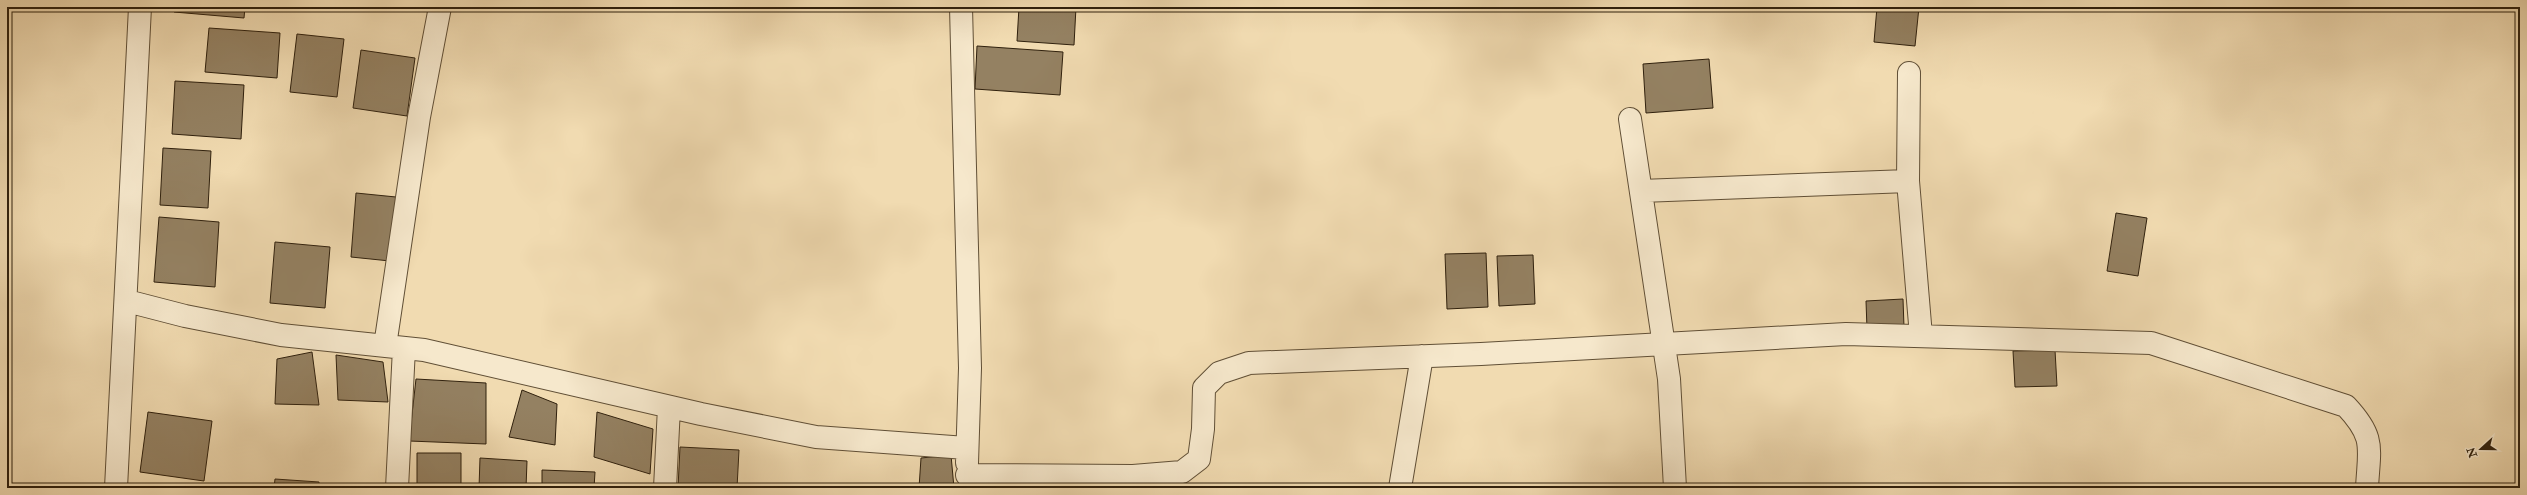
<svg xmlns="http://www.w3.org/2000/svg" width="2527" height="495" font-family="'IM FELL Double Pica',serif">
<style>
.building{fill:#948162;stroke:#2f200d}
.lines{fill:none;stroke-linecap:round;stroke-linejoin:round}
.minor-casing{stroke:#604f36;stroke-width:24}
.minor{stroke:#f6e8cc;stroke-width:22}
</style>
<rect width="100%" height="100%" fill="#f1dbb1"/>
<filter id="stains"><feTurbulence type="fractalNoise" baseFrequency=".005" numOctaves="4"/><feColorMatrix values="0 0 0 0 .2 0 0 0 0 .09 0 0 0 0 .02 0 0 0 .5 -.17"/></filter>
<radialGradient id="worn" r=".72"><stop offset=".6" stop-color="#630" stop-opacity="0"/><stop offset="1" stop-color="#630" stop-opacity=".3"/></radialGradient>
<path class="building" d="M174 7H245L244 18 174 12Z
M1019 7H1076L1074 45 1017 41Z
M1877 7H1919L1915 46 1874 42Z
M209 28 280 33 277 78 205 72Z
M297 34 344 39 337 97 290 92Z
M977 46 1063 52 1060 95 975 89Z
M361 50 415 58 407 116 353 108Z
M1709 59 1713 108 1646 113 1643 64Z
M175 81 244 85 241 139 172 134Z
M163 148 211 151 208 208 160 205Z
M356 193 396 197 390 261 351 257Z
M2116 213 2147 218 2138 276 2107 271Z
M159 217 219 222 215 287 154 282Z
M275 242 330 247 325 308 270 303Z
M1486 253 1488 307 1447 309 1445 254Z
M1533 255 1535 304 1499 306 1497 256Z
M1903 299 1904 327 1867 329 1866 301Z
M2055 350 2057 386 2015 387 2013 351Z
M312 352 319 405 275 404 277 359Z
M336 355 383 362 388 402 338 400Z
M416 379 486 383V444L409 441Z
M522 390 557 404 555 445 509 437Z
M148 412 212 421 204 481 140 472Z
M597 412 653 429 650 474 594 457Z
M680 447 739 450 737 488H678Z
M417 453H461V488H417Z
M951 455 954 488H919L921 458Z
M480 458 527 461 526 488H479Z
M542 470 595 472 594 488H542Z
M275 479 319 482V488H274Z"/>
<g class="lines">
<defs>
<path id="minor" d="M961 7 970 368 967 463
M1909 73 1908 181 1921 336
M1630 119 1669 379 1675 488
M1641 191 1908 181
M127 301 185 316 281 335 424 350 701 414 816 437 966 448
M385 346 419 117 440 7
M967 475 1133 476 1182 472 1199 459 1203 429 1204 388 1219 373 1249 363 1481 354 1846 334 2151 343 2346 406C2376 438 2369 448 2367 488
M116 488 140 7
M397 488 404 348
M665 488 669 407
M1400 488 1422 356"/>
</defs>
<use href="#minor" class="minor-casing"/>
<use href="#minor" class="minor"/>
</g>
<rect width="2527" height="495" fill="none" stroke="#f1dbb1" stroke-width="24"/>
<rect x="8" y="8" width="2511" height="479" fill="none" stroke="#2f200d" stroke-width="2"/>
<rect x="12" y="12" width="2503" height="471" fill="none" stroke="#2f200d"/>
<g transform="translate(2481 449) rotate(249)" stroke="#f6e8cc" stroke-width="3" paint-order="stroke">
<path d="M0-3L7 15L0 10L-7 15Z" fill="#2f200d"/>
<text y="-6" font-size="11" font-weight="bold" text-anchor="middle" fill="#2f200d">N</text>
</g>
<rect width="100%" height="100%" filter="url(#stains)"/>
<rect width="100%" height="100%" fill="url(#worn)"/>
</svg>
